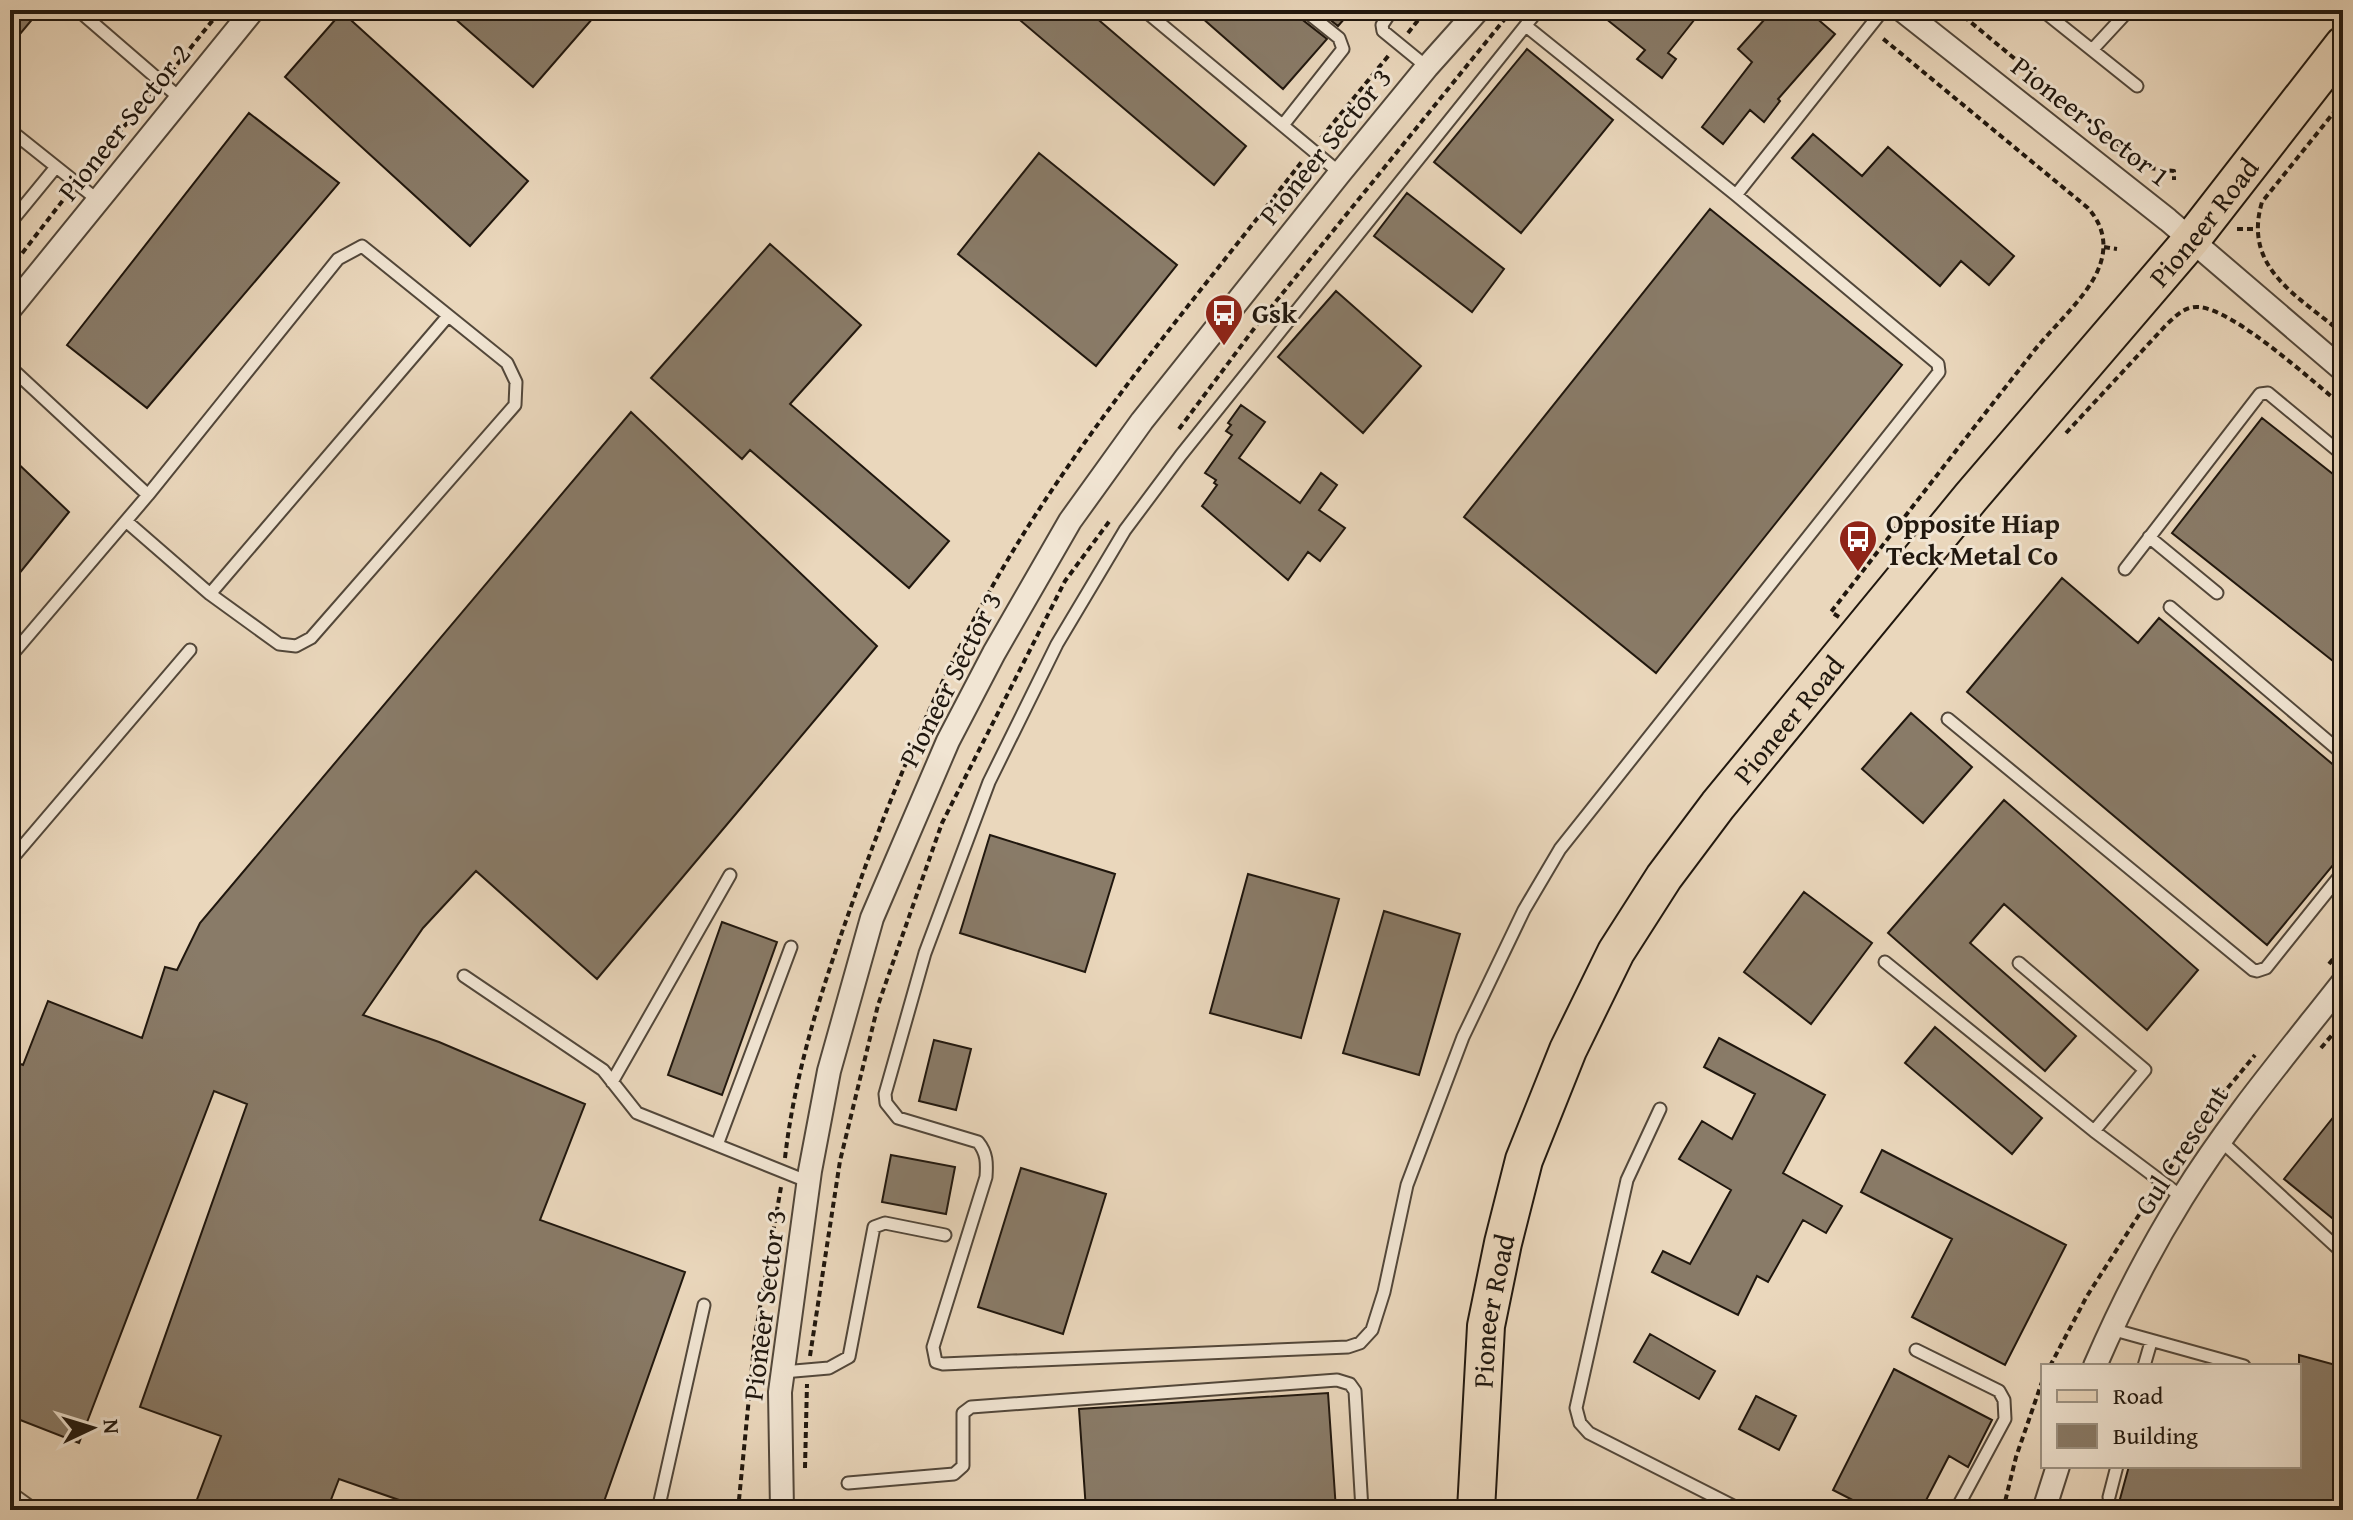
<svg xmlns="http://www.w3.org/2000/svg" width="2353" height="1520" font-family="'Gentium Book Plus',serif">
<style>
.building{fill:#897b68;stroke:#20170e;stroke-width:2}
.lines{fill:none;stroke-linecap:round;stroke-linejoin:round}
.lane-casing{stroke:#52473a;stroke-width:15}
.street-casing{stroke:#52473a;stroke-width:26}
.primary-casing{stroke:#20170e;stroke-width:40}
.path{stroke:#20170e;stroke-width:4;stroke-dasharray:6 4;stroke-linecap:butt}
.lane{stroke:#f1e5d3;stroke-width:11}
.street{stroke:#f1e5d3;stroke-width:22}
.primary{stroke:#ead7bc;stroke-width:36}
.labels{text-anchor:middle;stroke-width:6;stroke-linejoin:round;paint-order:stroke}
.street-label{font-size:28px;fill:#20170e;stroke:#f1e5d3}
.poi-label{font-size:28px;font-weight:bold;fill:#20170e;stroke:#f1e5d3;text-anchor:start}
</style>
<rect width="100%" height="100%" fill="#ead7bc"/>
<filter id="stains"><feTurbulence type="fractalNoise" baseFrequency=".0025" numOctaves="4"/><feColorMatrix values="0 0 0 0 .2 0 0 0 0 .09 0 0 0 0 .02 0 0 0 .5 -.17"/></filter>
<radialGradient id="worn" r=".72"><stop offset=".6" stop-color="#630" stop-opacity="0"/><stop offset="1" stop-color="#630" stop-opacity=".3"/></radialGradient>
<path class="building" d="M10 10H40L10 46Z
M445 10H600L533 87Z
M1008 10H1087L1246 146 1214 185Z
M1193 10H1296L1299 17 1327 39 1283 89Z
M1318 10H1352L1338 26Z
M1595 10H1702L1668 53 1676 59 1662 78 1637 59 1645 50Z
M1773 10H1807L1835 34 1778 99 1780 101 1764 122 1750 110 1723 144 1702 127 1752 62 1738 49Z
M342 12 528 181 470 246 285 77Z
M1527 49 1613 120 1521 233 1434 162Z
M249 113 339 183 147 408 67 345Z
M1813 134 1862 176 1888 147 2014 256 1989 285 1961 261 1940 286 1792 158Z
M1039 153 1177 265 1096 366 958 254Z
M1407 193 1504 269 1472 312 1374 236Z
M1710 209 1902 365 1656 673 1464 517Z
M770 244 861 325 790 404 949 541 909 588 750 450 742 459 651 378Z
M1336 291 1421 366 1363 433 1278 357Z
M1241 405 1265 422 1239 458 1300 503 1321 473 1337 485 1319 510 1345 528 1320 561 1308 552 1288 580 1202 506 1217 485 1214 483 1216 480 1205 473 1232 435 1226 431 1231 425 1228 423Z
M631 412 877 646 597 979 476 871 423 928 363 1015 439 1042 585 1104 540 1220 685 1272 601 1510H396L399 1500 339 1479 327 1510H193L221 1436 140 1407 247 1104 214 1091 79 1443 10 1416V1060L23 1065 48 1001 142 1038 165 967 177 970 200 923Z
M2262 418 2343 482V669L2172 533Z
M10 456 69 512 10 585Z
M2062 578 2138 643 2159 618 2343 773V853L2267 945 1967 692Z
M1911 713 1972 767 1923 823 1862 769Z
M2004 800 2198 970 2147 1030 2004 904 1970 943 2076 1036 2045 1071 1888 933Z
M990 835 1115 874 1085 972 960 933Z
M1248 874 1339 899 1301 1038 1210 1013Z
M1804 892 1872 943 1811 1024 1744 972Z
M1384 911 1460 934 1419 1075 1343 1053Z
M722 922 777 942 722 1095 668 1075Z
M1935 1027 2042 1118 2012 1154 1905 1063Z
M1719 1038 1825 1095 1783 1173 1842 1206 1826 1233 1803 1220 1768 1282 1757 1276 1738 1315 1652 1272 1663 1251 1690 1264 1731 1190 1679 1159 1702 1121 1732 1139 1755 1094 1704 1067Z
M934 1040 971 1049 956 1110 919 1101Z
M2343 1105V1227L2284 1179Z
M1882 1150 2066 1245 2005 1365 1912 1317 1952 1239 1861 1192Z
M891 1155 955 1167 946 1214 882 1202Z
M1021 1168 1106 1194 1063 1334 978 1307Z
M1650 1334 1715 1371 1699 1399 1634 1362Z
M2299 1355 2343 1367V1510H2117L2129 1466H2299Z
M1894 1369 1992 1420 1968 1467 1949 1456 1921 1510H1872L1833 1490Z
M1328 1393 1336 1510H1086L1079 1409Z
M1756 1396 1796 1416 1779 1450 1739 1429Z"/>
<g class="lines">
<defs>
<path id="lane" d="M78 10 181 99
M1144 10 1340 173
M1392 10 1382 25 1383 31 1427 67
M2042 10 2137 86
M1526 26 1736 195 1932 359 1938 364 1939 372 1560 849 1524 910 1463 1037 1407 1185 1384 1292 1372 1330 1360 1343 1348 1347 943 1364 936 1362 933 1347 986 1177C987 1163 987 1153 978 1142L898 1118 886 1103 885 1094 925 953 989 782 1057 644 1125 530 1181 455 1538 10
M2092 50 2129 10
M1283 125 1343 49 1339 38 1304 10
M10 130 99 201
M1736 195 1883 10
M10 223 56 167
M10 367 148 495
M2149 537 2217 593
M2125 569 2260 394 2268 393 2343 455
M210 594 448 316
M2170 607 2343 754
M10 657 148 495 338 259 362 246 507 363 516 382 515 405 311 638 296 646 279 644 210 594 126 521
M1948 719 2253 970 2257 971 2266 968 2343 872
M10 861 190 650
M1885 962 2094 1131 2182 1197
M2019 963 2145 1070 2094 1131
M464 976 603 1070 637 1113 809 1182
M612 1082 730 875
M1660 1109 1627 1180 1576 1408 1580 1423 1589 1433 1741 1510
M2221 1141 2343 1253
M717 1145 791 947
M2111 1329 2244 1366
M1916 1350 1999 1391 2004 1400 2005 1419 1956 1510
M2144 1366 2151 1342
M783 1372 829 1368 849 1357 874 1227 885 1223 945 1235
M848 1483 954 1474 963 1466V1413L971 1407 1337 1380 1350 1384 1355 1391 1362 1510
M10 1492 35 1510
M2109 1497 2117 1466
M658 1510 704 1305"/>
<path id="street" d="M1902 10 2168 220 2343 370
M10 309 253 10
M2095 1366C2120 1308 2149 1251 2182 1198 2229 1122 2288 1052 2343 982
M782 1510 780 1392 810 1171 829 1071 872 918 948 741 994 653 1070 521 1142 421 1340 173 1427 67 1478 10
M2044 1510 2058 1466"/>
<g id="primary">
<path id="s1" d="M1476 1510 1486 1326 1503 1243 1524 1160 1568 1050 1616 952 1664 877 1718 805 1971 497 2192 239 2343 45"/>
</g>
</defs>
<use href="#lane" class="lane-casing"/>
<use href="#street" class="street-casing"/>
<use href="#primary" class="primary-casing"/>
<path class="path" d="M1848 10 1859 19
M1956 10 2132 156 2149 168 2174 171V180
M1408 33 1426 10
M171 72 221 10
M2343 101 2262 202C2242 269 2299 296 2343 334
M1321 138 1389 55
M85 172 152 94
M2237 229H2257
M2104 247 2117 249
M10 269 67 195
M1179 429 1256 326 1512 10
M2066 433 2167 324C2177 315 2185 306 2199 307 2235 310 2313 382 2343 406
M1839 617 1831 612C1897 527 1963 441 2030 356 2050 329 2085 300 2098 270 2108 247 2104 226 2088 208L1881 37
M2329 964 2343 947
M2321 1048 2343 1022
M785 1158C795 1070 823 985 853 901 901 764 960 630 1040 508 1119 387 1214 275 1303 160
M2169 1169 2212 1107 2255 1055
M810 1356 840 1161 878 1005 942 823 1065 581 1111 519
M2050 1366 2087 1296 2153 1193
M805 1468 807 1384
M738 1510 755 1336 781 1187
M2003 1510 2016 1457 2043 1379"/>
<use href="#lane" class="lane"/>
<use href="#street" class="street"/>
<use href="#primary" class="primary"/>
</g>
<defs>
<symbol id="bus-pin" viewBox="-11 -11 22 30"><path d="M0 17L-7.5 6A9.5 9.5 0 1 1 7.5 6Z" fill="#8f2418" stroke="#f1e5d3"/><path d="M-5-6H5V4H4V6H2V4H-2V6H-4V4H-5ZM-3.5-4V0h7V-4ZM-3.5 1.2v1.5H-2V1.2ZM2 1.2v1.5H3.5V1.2Z" fill="#fff"/></symbol>
</defs>
<g fill-rule="evenodd">
<use href="#bus-pin" x="1202" y="291" width="44" height="60"/>
<use href="#bus-pin" x="1836" y="517" width="44" height="60"/>
</g>
<g class="labels">
<g class="street-label">
<text transform="translate(2091 121) rotate(38)" y="10">Pioneer Sector 1</text>
<text transform="translate(124 122) rotate(-51)" y="10">Pioneer Sector 2</text>
<text transform="translate(1325 146) rotate(-51)" y="10">Pioneer Sector 3</text>
<text dy="10" stroke="none"><textPath href="#s1" startOffset="1520">Pioneer Road</textPath></text>
<text transform="translate(950 679) rotate(-63)" y="10">Pioneer Sector 3</text>
<text dy="10" stroke="none"><textPath href="#s1" startOffset="872">Pioneer Road</textPath></text>
<text transform="translate(2181 1150) rotate(-57)" y="10">Gul Crescent</text>
<text transform="translate(764 1305) rotate(-83)" y="10">Pioneer Sector 3</text>
<text dy="10" stroke="none"><textPath href="#s1" startOffset="200">Pioneer Road</textPath></text>
</g>
<g class="poi-label">
<text x="1252" y="323">Gsk</text>
<text x="1886" y="533">Opposite Hiap<tspan x="1886" dy="32">Teck Metal Co</tspan></text>
</g>
</g>
<rect width="2353" height="1520" fill="none" stroke="#ead7bc" stroke-width="40"/>
<rect x="12" y="12" width="2329" height="1496" fill="none" stroke="#20170e" stroke-width="4"/>
<rect x="20" y="20" width="2313" height="1480" fill="none" stroke="#20170e" stroke-width="2"/>
<rect x="2041" y="1364" width="260" height="104" fill="#f1e5d3" stroke="#9d9384" stroke-width="2"/>
<rect x="2057" y="1390" width="40" height="12" fill="#ead7bc" stroke="#9d9384" stroke-width="2"/>
<text x="2113" y="1404" font-size="24" fill="#20170e">Road</text>
<rect x="2057" y="1424" width="40" height="24" fill="#897b68" stroke="#9d9384" stroke-width="2"/>
<text x="2113" y="1444" font-size="24" fill="#20170e">Building</text>
<g transform="translate(92 1428) rotate(86)" stroke="#f1e5d3" stroke-width="6" paint-order="stroke">
<path d="M0-6L14 30L0 20L-14 30Z" fill="#20170e"/>
<text y="-12" font-size="22" font-weight="bold" text-anchor="middle" fill="#20170e">N</text>
</g>
<rect width="100%" height="100%" filter="url(#stains)"/>
<rect width="100%" height="100%" fill="url(#worn)"/>
</svg>
